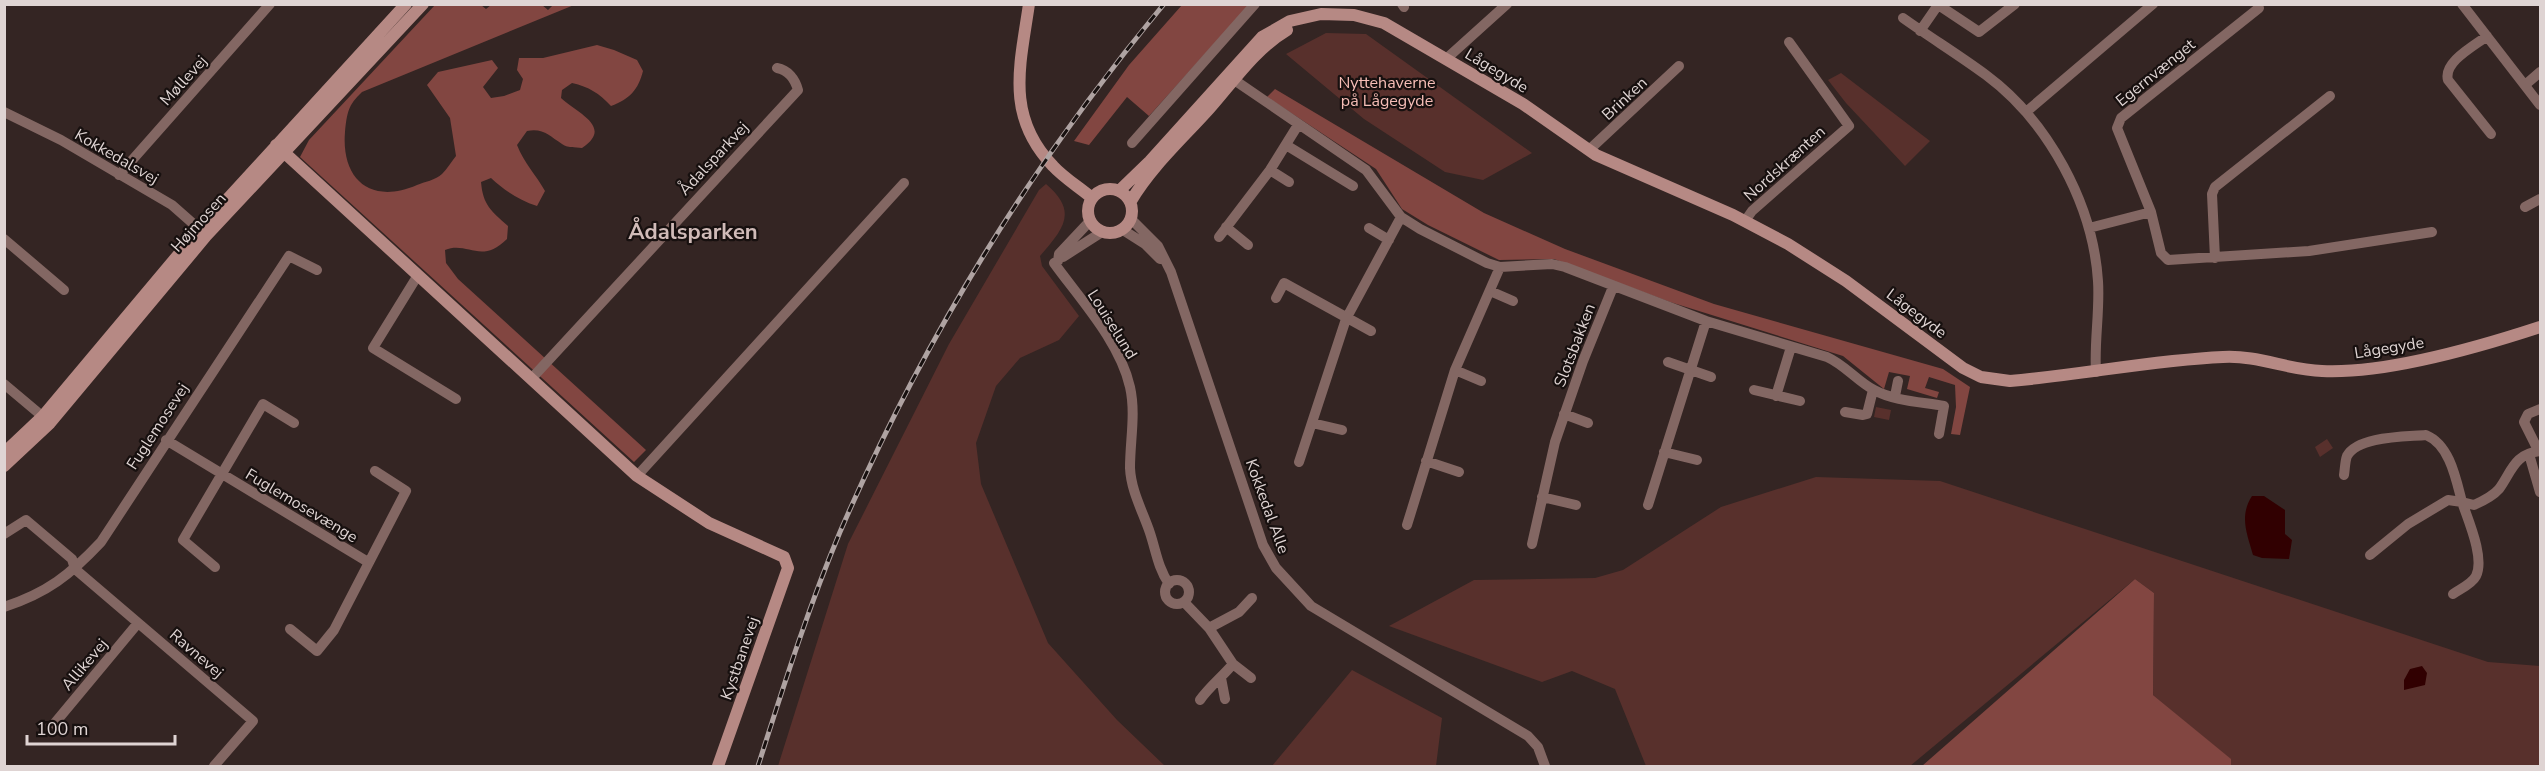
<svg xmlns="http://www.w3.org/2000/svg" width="2545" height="771" font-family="'Nunito Sans',sans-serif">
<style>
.green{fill:#58302c}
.forest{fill:#824641}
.water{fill:#310001}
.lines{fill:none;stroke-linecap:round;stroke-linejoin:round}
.street{stroke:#836763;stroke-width:10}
.secondary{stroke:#b68984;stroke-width:12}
.rail-casing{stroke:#afa3a2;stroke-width:5}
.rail{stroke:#17100f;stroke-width:3;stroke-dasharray:9;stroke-linecap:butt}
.labels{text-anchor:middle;stroke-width:4.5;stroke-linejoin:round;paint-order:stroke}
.street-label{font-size:16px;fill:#dfd4d3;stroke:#17100f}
.park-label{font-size:16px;fill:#f7beb7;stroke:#17100f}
.district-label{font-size:22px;font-weight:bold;fill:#d0bbb8;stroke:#17100f}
</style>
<rect width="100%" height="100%" fill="#342523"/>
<path class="green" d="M1326 33 1366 34 1532 153 1483 180 1445 172 1364 119 1286 54Z
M1841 73 1930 141 1905 166 1846 103 1828 80Z
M1046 184C1079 212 1063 229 1040 256L1042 266 1079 316 1059 340 1020 358 996 386 976 443 981 484 1048 643 1117 720 1165 766H778L848 544 949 344 1039 190Z
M1876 407 1891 410 1889 420 1874 417Z
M2327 439 2333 448 2320 457 2315 447Z
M1816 477 1940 481 2488 662 2540 666V766H2231L2230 759 2153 695 2154 593 2135 579 1910 766H1646L1615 689 1572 671 1542 682 1389 626 1474 580 1595 578 1623 570 1721 507Z
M1352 670 1442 718 1436 766H1272Z"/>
<path class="forest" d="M435 5H481L486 9 491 5H542L548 10 553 5H574L362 92C348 105 347 113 345 132 341 180 371 205 417 185 424 182 436 180 442 174 447 169 451 162 456 156L450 118 427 85 438 72 492 60 498 68 483 87 491 98 504 96 520 90 523 79 517 70 519 58H543L597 45 614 50 637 60 643 71C638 90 630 99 611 106 599 93 589 87 572 83L562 90 561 98C577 113 614 127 582 148 575 147 567 148 562 144 549 136 544 128 527 131L517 145C524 163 536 175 545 191L537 206C519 200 505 191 491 178L481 182C483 205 491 211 508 226L507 239C481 265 468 241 445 250L446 263 458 279 646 450 634 462 300 157 309 140Z
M1182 5H1249L1149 116 1127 97 1089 145 1074 141 1129 65Z
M1275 89 1484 213 1565 249 1714 304 1943 369 1970 387 1960 435 1951 434 1956 407 1955 385 1929 377 1925 388 1939 392 1937 398 1907 389 1910 376 1889 372 1884 389 1843 356 1670 302 1554 259 1499 260 1428 225 1402 209 1376 169 1267 97Z
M2135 579 2154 593 2153 695 2231 759V766H1922Z"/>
<path class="water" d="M2252 496H2264L2285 510V534L2292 540 2289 559 2262 558 2253 555C2247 534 2239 516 2252 496Z
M2422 666 2427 673 2425 685 2404 690V680L2410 669Z"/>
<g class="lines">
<path class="street" d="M1402 4 1404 7
M1937 4 1979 32 2015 4
M2462 4 2540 105
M1903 18C1931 38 1959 55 1986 75 2048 121 2093 204 2098 281 2100 311 2094 342 2096 372
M1920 31 1938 5
M2487 36C2474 46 2443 62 2448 80L2491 134
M1446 59 1507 4
M1227 75 1366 170 1401 217 1420 229 1487 263 1500 267 1552 264 1565 267 1706 321 1827 357C1845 365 1857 381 1874 390 1894 401 1922 402 1944 406L1939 434
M2525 85 2540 72
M4 112 61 140 172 205 206 235
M2026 112 2153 4
M1132 143 1255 4
M1286 145 1353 186
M1589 150 1679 66
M1270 170 1289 182
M119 175 270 4
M2525 207 2540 199
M2151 212 2161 253 2168 260 2309 251 2432 232
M1131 219 1158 246 1171 272 1263 545 1276 568 1311 606 1528 736 1538 747 1545 766
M1090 221 1059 254 1058 261 1054 263C1080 299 1120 342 1130 387 1136 414 1130 440 1130 468 1131 491 1143 512 1150 533 1156 551 1158 568 1169 584
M1745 221 1752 211 1849 126 1789 42
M1226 227 1248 245
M1369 228 1389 240
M2089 228 2151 212 2117 128 2121 118 2259 8
M1123 230 1145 244 1160 259
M1219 237 1270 170 1298 125
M4 239 64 290
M1063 257 1102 232
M2215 258 2212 194 2215 187 2330 96
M418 275 373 348 456 399
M1490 291 1513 301
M1276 298 1284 283 1371 331
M1668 362 1711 377
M1455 370 1481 381
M532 378 798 90C795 79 788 70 777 68
M4 384 48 421
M1754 390 1800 401
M1776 396 1791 347
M1895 396 1898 381
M1845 412 1863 415 1867 414 1873 390
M1564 414 1588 423
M1312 423 1342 430
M166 440 368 562
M2538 450 2524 422 2528 414 2540 409
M1664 452 1697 460
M2529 454 2540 492
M1426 461 1459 472
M1299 462 1346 319 1401 217
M2344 475C2345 469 2345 461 2347 456 2358 436 2405 437 2426 435 2450 445 2456 479 2462 502L2474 505C2483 501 2493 496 2499 489 2512 471 2514 454 2540 451
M637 476 904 183
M1542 497 1576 505
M1648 505 1706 321
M1407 525 1455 370 1500 267
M4 534 26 520 72 559 75 569 253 721 214 766
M1532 544 1555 442 1583 361 1613 287
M2370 555 2408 524 2448 500 2462 502C2468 520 2485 558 2476 576 2472 584 2460 589 2453 594
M215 567 183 540 263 404 294 423
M1165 592a12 12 0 1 1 24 0a12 12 0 1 1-24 0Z
M1184 602 1209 628 1233 664C1222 677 1210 686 1200 700
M4 607C47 593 70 575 101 542L289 256 317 270
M1209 628 1239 612 1252 598
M290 629 317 651 334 630 406 491 375 471
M1233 664 1251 678
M1221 678 1225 699
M54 724 138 623"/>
<path class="secondary" d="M1029 4C1020 66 1005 116 1053 166 1064 178 1079 187 1092 198
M276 145 637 476 709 523 784 557 788 568 718 766
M1088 211a22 22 0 1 1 44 0a22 22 0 1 1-44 0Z
M1120 190 1150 161 1262 37 1290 21 1321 14 1354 15 1384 23 1523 104 1596 155 1733 215 1788 244 1846 281 1963 368 1981 377 2010 381C2081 375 2153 360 2223 357 2258 355 2288 370 2322 371 2386 374 2479 347 2540 327
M1131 201C1151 167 1182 139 1209 109 1233 82 1255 49 1287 30
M4 453 43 416 200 229 406 4
M4 466 50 423 206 236 423 4"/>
<defs>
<path id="rail" d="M758 766C783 688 808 608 840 532 922 342 1032 163 1164 4"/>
</defs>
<use href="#rail" class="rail-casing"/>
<use href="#rail" class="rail"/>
</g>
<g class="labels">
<g class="street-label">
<text transform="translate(1497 70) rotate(31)" y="6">Lågegyde</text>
<text transform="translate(2155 72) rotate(-39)" y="6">Egernvænget</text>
<text transform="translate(183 80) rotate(-48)" y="6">Møllevej</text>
<text transform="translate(1624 98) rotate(-43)" y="6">Brinken</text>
<text transform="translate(117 156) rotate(30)" y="6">Kokkedalsvej</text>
<text transform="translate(713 158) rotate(-47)" y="6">Ådalsparkvej</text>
<text transform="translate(1784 163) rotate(-42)" y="6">Nordskrænten</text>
<text transform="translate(198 222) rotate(-48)" y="6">Højmosen</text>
<text transform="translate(1917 313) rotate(37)" y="6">Lågegyde</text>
<text transform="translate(1113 324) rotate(58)" y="6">Louiselund</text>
<text transform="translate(1574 345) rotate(-69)" y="6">Slotsbakken</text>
<text transform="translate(2389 347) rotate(-9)" y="6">Lågegyde</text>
<text transform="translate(157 426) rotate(-57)" y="6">Fuglemosevej</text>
<text transform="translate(302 505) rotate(31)" y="6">Fuglemosevænge</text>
<text transform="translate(1268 506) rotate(70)" y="6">Kokkedal Alle</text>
<text transform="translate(197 653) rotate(41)" y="6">Ravnevej</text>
<text transform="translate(739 658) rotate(-71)" y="6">Kystbanevej</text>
<text transform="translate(84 664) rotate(-50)" y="6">Allikevej</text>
</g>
<g class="park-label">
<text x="1387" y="88">Nyttehaverne<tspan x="1387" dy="18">på Lågegyde</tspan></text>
</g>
<g class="district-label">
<text x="693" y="239">Ådalsparken</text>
</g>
</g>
<rect width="2545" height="771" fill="none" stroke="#dfd4d3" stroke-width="12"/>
<path d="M27 735v9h148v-9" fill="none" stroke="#dfd4d3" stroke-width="3"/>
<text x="36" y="735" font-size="18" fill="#dfd4d3" stroke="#17100f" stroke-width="4.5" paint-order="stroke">100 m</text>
</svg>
